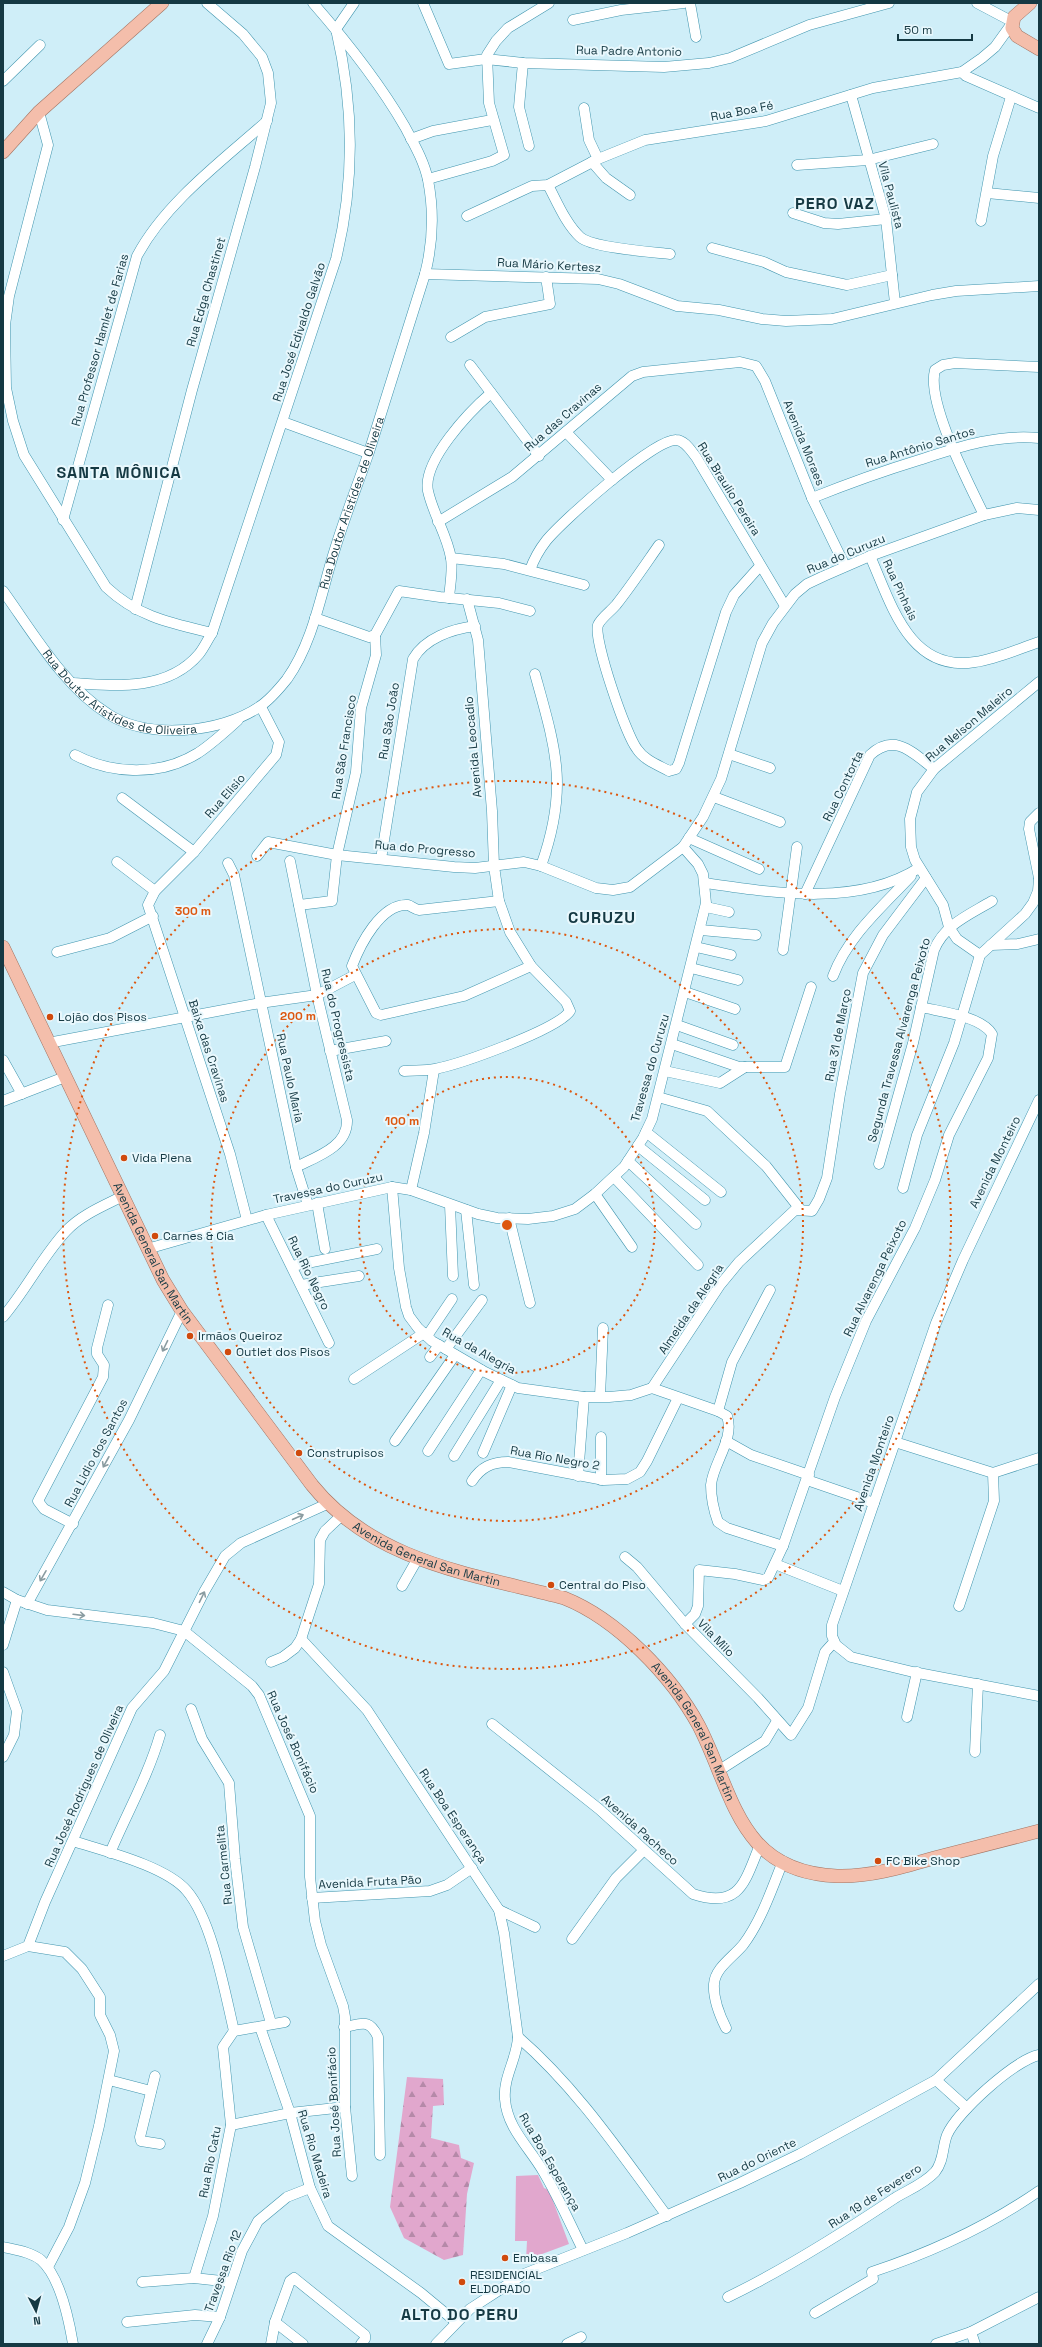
<svg xmlns="http://www.w3.org/2000/svg" width="1042" height="2347" font-family="'Space Grotesk',sans-serif">
<style>
.green{fill:#e1a7cd}
.forest{fill:url(#forest-firs)}
.lines{fill:none;stroke-linecap:round;stroke-linejoin:round}
.minor-casing{stroke:#4095ae;stroke-width:11}
.major-casing{stroke:#a17362;stroke-width:14}
.minor{stroke:#fff;stroke-width:10}
.major{stroke:#f4beab;stroke-width:13}
.oneway{stroke:#8a9ca1}
.ring{fill:none;stroke:#dd570f;stroke-width:2;stroke-dasharray:2 4}
.poi-dot{fill:#d04a0d;stroke:#e9f8fd;stroke-width:1.5}
.labels{text-anchor:middle;stroke-width:4;stroke-linejoin:round;paint-order:stroke}
.street-label{font-size:12px;fill:#153943;stroke:#e9f8fd}
.poi-label{font-size:12px;fill:#153943;stroke:#e9f8fd;text-anchor:start}
.district-label{font-size:16px;font-weight:bold;letter-spacing:1px;fill:#153943;stroke:#e9f8fd}
.centre{fill:#dd570f;stroke:#e9f8fd;stroke-width:2}
.ring-label{font-size:12px;text-anchor:middle;font-weight:bold;fill:#dd570f;stroke:#e9f8fd;stroke-width:4;stroke-linejoin:round;paint-order:stroke}
</style>
<defs>
<pattern id="forest-firs" width="22" height="20" patternUnits="userSpaceOnUse"><rect width="22" height="20" fill="#e1a7cd"/><path d="M5 1l3.5 6h-7zM16 11l3.5 6h-7z" fill="#b589a8"/></pattern>
</defs>
<rect width="100%" height="100%" fill="#cfeef8"/>
<path class="green" d="M538 2175 544 2188 549 2190 569 2244 526 2260 527 2241H515L516 2176Z"/>
<path class="forest" d="M407 2077 443 2079 444 2105 433 2106 431 2138 459 2145 461 2158 474 2163 467 2194 463 2255 444 2260 404 2238 390 2207Z"/>
<g class="lines">
<defs>
<g id="minor">
<path d="M423 3 449 64 486 59 523 63 664 67 709 63 730 58 809 25 889 3"/>
<path d="M690 3 696 37"/>
<path d="M573 20 621 10 684 3"/>
<path d="M523 63 519 107 529 146"/>
<path d="M962 72 966 76 1039 108"/>
<path d="M3 81 40 45"/>
<path d="M851 95 886 219 895 303"/>
<path d="M584 108 589 140 598 159"/>
<path d="M39 112 48 145 9 296 5 325 6 388 13 421 24 455 106 587C138 617 170 623 212 633"/>
<path d="M411 139 433 131 492 120"/>
<path d="M592 162 606 178 630 195"/>
<path d="M797 165 868 160 933 144"/>
<path d="M428 179 492 161 504 155 489 103 487 55 496 41 508 28 549 3"/>
<path d="M548 185C557 202 566 224 580 237 592 248 652 252 670 254"/>
<path d="M987 193 1039 198"/>
<path d="M793 213 824 223 838 224 886 219"/>
<path d="M467 216 532 186 548 185 598 159 645 140 766 121 873 88 962 72 982 58 995 47 1013 22 977 3"/>
<path d="M981 221 993 156 1011 97"/>
<path d="M712 248 764 262 786 272 847 285 892 275"/>
<path d="M425 274 598 279 619 284 677 306 719 310 762 319 786 321 832 319 932 295 956 291 1039 286"/>
<path d="M451 337 485 317 550 304 546 277"/>
<path d="M470 365 539 456"/>
<path d="M283 422 368 453"/>
<path d="M566 432 612 480"/>
<path d="M812 498C847 484 883 471 919 460 959 447 997 434 1039 438"/>
<path d="M984 515C969 484 926 402 935 370L943 365 955 363 1039 367"/>
<path d="M63 520 137 256C165 203 222 161 267 121"/>
<path d="M438 522 512 477 632 376 643 372 740 362 756 366 765 381 812 498 845 566"/>
<path d="M659 545C645 565 631 586 616 605 611 611 601 618 598 625 593 639 626 735 637 749 644 760 658 765 669 771L676 769 679 763 726 612 734 595 760 566"/>
<path d="M870 556C891 603 909 673 975 662 997 659 1018 649 1039 642"/>
<path d="M451 558 504 564 584 585"/>
<path d="M530 570C534 559 539 550 546 541 562 521 654 439 676 440 685 440 691 451 696 457L785 606"/>
<path id="s1" d="M3 591C32 631 64 687 108 714 148 740 221 733 259 707 270 700 279 689 287 679 314 641 321 592 335 549 345 516 358 484 369 452 388 393 406 333 425 274 433 243 434 211 428 180 424 161 414 144 405 127 379 82 347 42 313 3"/>
<path d="M449 598C450 585 453 571 451 558 447 535 433 514 428 491 422 461 470 411 491 393"/>
<path d="M135 609 192 390 255 167 271 103 268 73 262 57 243 34 207 3"/>
<path d="M315 618 369 637 375 635"/>
<path d="M375 635 399 591 440 597 499 603 530 611"/>
<path d="M535 674C556 750 569 788 541 866"/>
<path d="M73 683C116 686 168 691 199 654 204 648 208 639 212 633L336 259C355 181 354 107 336 29L354 3"/>
<path d="M729 754 770 768"/>
<path d="M75 755C113 775 161 776 198 753 213 743 226 731 238 720"/>
<path d="M714 797 780 822"/>
<path d="M122 798 194 852"/>
<path d="M1039 813 1030 822 1029 829 1039 878"/>
<path d="M689 838 759 869"/>
<path d="M257 856 268 842 337 855 454 867 475 868 524 862 541 866 596 888 613 890 630 887 683 847 703 817 721 779 762 643 773 623 795 594 807 584 824 576 870 556 984 515 1017 508 1039 510"/>
<path d="M381 859 413 659C425 638 452 629 475 626"/>
<path d="M290 861 317 995 347 1120C348 1147 316 1157 296 1167"/>
<path d="M117 862 155 891"/>
<path d="M228 863 234 875 296 1167 308 1205"/>
<path d="M705 883C773 893 858 907 919 868"/>
<path d="M805 894 870 755C895 732 913 753 934 769"/>
<path d="M499 901 419 910C415 909 411 906 408 905 381 903 360 945 352 966L376 1013 381 1015 464 996 531 966"/>
<path d="M299 905 332 901 337 855 356 772 361 708 376 655 375 635"/>
<path d="M706 907 729 912"/>
<path d="M701 930 756 935"/>
<path d="M991 945 1018 944 1039 939"/>
<path d="M696 947 731 955"/>
<path d="M783 950 797 847"/>
<path d="M57 952 110 938 153 916"/>
<path d="M980 955 957 939 949 927 943 905 915 860 911 847 910 819 917 792 934 769 1039 682"/>
<path d="M691 968 738 980"/>
<path d="M833 976C848 936 882 907 911 876"/>
<path d="M685 992 735 1009"/>
<path d="M677 1025 733 1045"/>
<path d="M48 1043 260 1003 317 995 355 975"/>
<path d="M672 1044 739 1067H785L811 987"/>
<path d="M330 1051 386 1041"/>
<path d="M3 1060 22 1094"/>
<path d="M404 1071C414 1070 425 1071 435 1069 460 1064 557 1030 570 1011L566 1002 531 966 510 932 499 901 494 866 492 811 478 640 467 599"/>
<path d="M665 1071 720 1083 745 1067"/>
<path d="M658 1097 707 1111 766 1166 800 1209"/>
<path d="M1039 1100 963 1260 936 1323 832 1625V1636L836 1645 851 1657 913 1672 1039 1696"/>
<path d="M3 1101 65 1077"/>
<path d="M646 1132 721 1192"/>
<path d="M638 1146 705 1200"/>
<path d="M628 1161 696 1224"/>
<path d="M879 1164 913 1043 934 950C945 924 969 915 992 901"/>
<path d="M614 1177 698 1265"/>
<path d="M392 1187 399 1268 406 1307 409 1316 418 1328 432 1341 485 1372 518 1388 584 1397H609L631 1395 652 1388 718 1411"/>
<path d="M903 1188 917 1135 954 1043 980 955 1025 914 1033 903 1038 891 1039 879"/>
<path d="M411 1190 424 1133 434 1070"/>
<path d="M595 1194 632 1247"/>
<path d="M317 1203 325 1249"/>
<path d="M450 1205 453 1276"/>
<path d="M466 1210 474 1285"/>
<path d="M266 1215 329 1343"/>
<path d="M509 1218 530 1303"/>
<path d="M247 1220 230 1154 148 905 155 891 194 852 276 755 279 742 261 707"/>
<path d="M147 1249 266 1215 392 1187 411 1190 478 1214 497 1218 528 1219 553 1216 575 1209 595 1194 624 1167 643 1138 652 1119 706 903 703 874 698 864 683 847"/>
<path d="M292 1266 377 1249"/>
<path d="M301 1285 359 1276"/>
<path d="M770 1290 732 1362 718 1411 727 1416C735 1439 713 1463 711 1485 711 1498 714 1511 718 1522L727 1528 783 1546"/>
<path d="M3 1317C26 1290 42 1257 66 1231 81 1215 103 1206 123 1196"/>
<path d="M427 1336 452 1299"/>
<path d="M446 1349 482 1300"/>
<path d="M430 1357 439 1345"/>
<path d="M354 1379 424 1333"/>
<path d="M652 1388 720 1285 739 1262 795 1210 812 1211 819 1199 827 1178 840 1094 863 973 883 935 926 878"/>
<path d="M600 1396 603 1328"/>
<path d="M395 1441 455 1355"/>
<path d="M726 1441 751 1455 809 1475"/>
<path d="M895 1442 993 1473"/>
<path d="M428 1451 481 1370"/>
<path d="M483 1453 512 1385"/>
<path d="M454 1456 501 1380"/>
<path d="M993 1473 1039 1458"/>
<path d="M578 1476 584 1397"/>
<path d="M601 1480V1437"/>
<path d="M807 1480 874 1503"/>
<path d="M472 1481C481 1467 492 1462 508 1462L604 1480 627 1479 640 1472 647 1461 678 1398"/>
<path d="M73 1524 44 1509 38 1501 103 1377 104 1365 97 1354V1348L108 1305"/>
<path d="M625 1557 637 1567 685 1624 758 1698 791 1735 808 1708 825 1652 834 1642"/>
<path d="M775 1564 843 1591"/>
<path d="M402 1586 418 1558"/>
<path d="M3 1592 17 1600 47 1610 153 1623 184 1631 252 1686 259 1695 310 1816V1877L315 1921 321 1945 343 2006 345 2017V2107L352 2176"/>
<path d="M27 1604 129 1420 182 1311"/>
<path d="M959 1606 994 1501 993 1473"/>
<path d="M685 1624 695 1614 698 1606 699 1570 735 1574 763 1580 768 1578 783 1546 835 1397 866 1321 915 1228 935 1180 949 1135 988 1058 992 1034C981 1016 941 1012 921 1007"/>
<path d="M301 1639 367 1710 499 1910 504 1933 518 2037C517 2059 503 2077 505 2099 507 2128 529 2147 543 2171 558 2196 570 2224 583 2250"/>
<path d="M3 1645 17 1600"/>
<path d="M271 1662 283 1657 295 1648 301 1639 319 1584 320 1540 325 1531 341 1516"/>
<path d="M3 1672 17 1711 14 1735 3 1757"/>
<path d="M191 1709 202 1739 229 1783 235 1859 243 1927 271 2023"/>
<path d="M907 1717 917 1672"/>
<path d="M492 1724 599 1809 693 1894C741 1910 745 1880 760 1845"/>
<path d="M975 1752 978 1684"/>
<path d="M718 1771 765 1741 777 1721"/>
<path d="M73 1841C104 1851 166 1866 187 1891 212 1920 225 1993 234 2031"/>
<path d="M110 1853C127 1813 148 1776 160 1735"/>
<path d="M312 1898 430 1891 447 1885 472 1868"/>
<path d="M499 1910 535 1927"/>
<path d="M572 1939 616 1878 643 1851"/>
<path d="M28 1946 45 1902 132 1708 164 1671 204 1592 225 1556 241 1543 327 1504"/>
<path d="M3 1956 28 1946 65 1952 82 1969 100 1997V2015L110 2035 114 2051 99 2126 85 2183 69 2227 48 2267"/>
<path d="M260 2027 290 2113 310 2188 328 2226 421 2293 456 2322"/>
<path d="M344 2027C362 2024 369 2018 378 2037L380 2155"/>
<path d="M726 2028C719 2014 713 1999 714 1984 715 1968 733 1957 743 1945 761 1921 772 1889 783 1861"/>
<path d="M518 2037C577 2088 621 2154 667 2216"/>
<path d="M155 2076 140 2137 141 2141 160 2144"/>
<path d="M109 2080 151 2091"/>
<path d="M936 2080 967 2108"/>
<path d="M231 2125 290 2113 345 2107"/>
<path d="M3 2247C16 2250 31 2252 41 2260 60 2277 69 2320 73 2344"/>
<path d="M194 2278 213 2216 231 2125 223 2047 234 2031 285 2022"/>
<path d="M142 2282 194 2278 231 2282"/>
<path d="M728 2297C786 2269 841 2234 895 2198 908 2190 924 2184 935 2172 944 2161 942 2148 947 2135 957 2112 1015 2060 1039 2055"/>
<path d="M815 2313 873 2279 872 2272C932 2252 987 2227 1039 2191"/>
<path d="M127 2322 195 2315 220 2317"/>
<path d="M275 2322 303 2344"/>
<path d="M971 2332 975 2344"/>
<path d="M207 2344 220 2317 242 2251 258 2221 287 2197 310 2188"/>
<path d="M271 2344 275 2322 290 2281 294 2278 365 2335V2339L361 2344"/>
<path d="M436 2344 470 2309 524 2274 627 2233 740 2183 800 2154 936 2080 1039 1984"/>
<path d="M567 2344 581 2337"/>
<path d="M936 2344 971 2332 1039 2297"/>
</g>
<g id="major">
<path d="M1030 3 1014 17 1012 28 1017 36 1039 49"/>
<path d="M3 152 39 112 162 3"/>
<path id="s2" d="M3 947 163 1280 182 1311 312 1485C375 1563 473 1574 564 1598 617 1619 672 1676 699 1726 734 1794 738 1872 837 1876 870 1877 903 1867 934 1858 969 1849 1004 1840 1039 1831"/>
</g>
</defs>
<use href="#minor" class="minor-casing"/>
<use href="#major" class="major-casing"/>
<use href="#minor" class="minor"/>
<use href="#major" class="major"/>
</g>
<defs><path id="oneway-shaft" d="M-6 0H5M1.5-3L5.5 0L1.5 3" fill="none" stroke-width="1.6" stroke-linecap="round" stroke-linejoin="round"/></defs>
<g class="oneway">
<use href="#oneway-shaft" transform="translate(165 1346) rotate(116)"/>
<use href="#oneway-shaft" transform="translate(106 1462) rotate(119)"/>
<use href="#oneway-shaft" transform="translate(298 1517) rotate(-24)"/>
<use href="#oneway-shaft" transform="translate(43 1576) rotate(120)"/>
<use href="#oneway-shaft" transform="translate(202 1597) rotate(-64)"/>
<use href="#oneway-shaft" transform="translate(79 1615) rotate(7)"/>
</g>
<g class="ring">
<circle cx="507" cy="1225" r="148"/>
<circle cx="507" cy="1225" r="296"/>
<circle cx="507" cy="1225" r="444"/>
</g>
<g class="poi-dot">
<circle cx="50" cy="1017" r="4"/>
<circle cx="124" cy="1158" r="4"/>
<circle cx="155" cy="1236" r="4"/>
<circle cx="190" cy="1336" r="4"/>
<circle cx="228" cy="1352" r="4"/>
<circle cx="299" cy="1453" r="4"/>
<circle cx="551" cy="1585" r="4"/>
<circle cx="878" cy="1861" r="4"/>
<circle cx="505" cy="2258" r="4"/>
<circle cx="462" cy="2282" r="4"/>
</g>
<g class="labels">
<g class="street-label">
<text transform="translate(629 51) rotate(1)" y="4">Rua Padre Antonio</text>
<text transform="translate(742 111) rotate(-11)" y="4">Rua Boa Fé</text>
<text transform="translate(891 195) rotate(75)" y="4">Vila Paulista</text>
<text transform="translate(549 265) rotate(3)" y="4">Rua Mário Kertesz</text>
<text transform="translate(206 292) rotate(-74)" y="4">Rua Edga Chastinet</text>
<text transform="translate(299 332) rotate(-72)" y="4">Rua José Edivaldo Galvão</text>
<text transform="translate(100 340) rotate(-74)" y="4">Rua Professor Hamlet de Farias</text>
<text transform="translate(563 417) rotate(-41)" y="4">Rua das Cravinas</text>
<text transform="translate(804 443) rotate(68)" y="4">Avenida Moraes</text>
<text transform="translate(920 447) rotate(-17)" y="4">Rua Antônio Santos</text>
<text transform="translate(729 489) rotate(58)" y="4">Rua Braulio Pereira</text>
<text dy="4" stroke="none"><textPath href="#s1" startOffset="549">Rua Doutor Aristídes de Oliveira</textPath></text>
<text transform="translate(846 554) rotate(-23)" y="4">Rua do Curuzu</text>
<text transform="translate(900 590) rotate(65)" y="4">Rua Pinhais</text>
<text dy="4" stroke="none"><textPath href="#s1" startOffset="164">Rua Doutor Aristídes de Oliveira</textPath></text>
<text transform="translate(389 721) rotate(-81)" y="4">Rua São João</text>
<text transform="translate(969 724) rotate(-40)" y="4">Rua Nelson Maleiro</text>
<text transform="translate(344 747) rotate(-81)" y="4">Rua São Francisco</text>
<text transform="translate(473 747) rotate(-95)" y="4">Avenida Leocadio</text>
<text transform="translate(843 786) rotate(-64)" y="4">Rua Contorta</text>
<text transform="translate(225 796) rotate(-49)" y="4">Rua Elisio</text>
<text transform="translate(425 849) rotate(5)" y="4">Rua do Progresso</text>
<text transform="translate(338 1025) rotate(77)" y="4">Rua do Progressista</text>
<text transform="translate(838 1035) rotate(-79)" y="4">Rua 31 de Março</text>
<text transform="translate(899 1040) rotate(-75)" y="4">Segunda Travessa Alvarenga Peixoto</text>
<text transform="translate(209 1051) rotate(72)" y="4">Baixa das Cravinas</text>
<text transform="translate(650 1068) rotate(-74)" y="4">Travessa do Curuzu</text>
<text transform="translate(290 1078) rotate(78)" y="4">Rua Paulo Maria</text>
<text transform="translate(995 1162) rotate(-64)" y="4">Avenida Monteiro</text>
<text transform="translate(328 1188) rotate(-12)" y="4">Travessa do Curuzu</text>
<text dy="4" stroke="none"><textPath href="#s2" startOffset="341">Avenida General San Martin</textPath></text>
<text transform="translate(309 1273) rotate(64)" y="4">Rua Rio Negro</text>
<text transform="translate(875 1278) rotate(-64)" y="4">Rua Alvarenga Peixoto</text>
<text transform="translate(691 1309) rotate(-56)" y="4">Almeida da Alegria</text>
<text transform="translate(479 1351) rotate(29)" y="4">Rua da Alegria</text>
<text transform="translate(96 1453) rotate(-62)" y="4">Rua Lidio dos Santos</text>
<text transform="translate(555 1458) rotate(10)" y="4">Rua Rio Negro 2</text>
<text transform="translate(874 1463) rotate(-71)" y="4">Avenida Monteiro</text>
<text dy="4" stroke="none"><textPath href="#s2" startOffset="760">Avenida General San Martin</textPath></text>
<text transform="translate(716 1638) rotate(46)" y="4">Vila Milo</text>
<text dy="4" stroke="none"><textPath href="#s2" startOffset="1096">Avenida General San Martin</textPath></text>
<text transform="translate(293 1742) rotate(66)" y="4">Rua José Bonifácio</text>
<text transform="translate(84 1786) rotate(-66)" y="4">Rua José Rodrigues de Oliveira</text>
<text transform="translate(453 1816) rotate(56)" y="4">Rua Boa Esperança</text>
<text transform="translate(640 1830) rotate(42)" y="4">Avenida Pacheco</text>
<text transform="translate(224 1865) rotate(-96)" y="4">Rua Carmelita</text>
<text transform="translate(370 1882) rotate(-3)" y="4">Avenida Fruta Pão</text>
<text transform="translate(334 2102) rotate(-93)" y="4">Rua José Bonifácio</text>
<text transform="translate(315 2154) rotate(73)" y="4">Rua Rio Madeira</text>
<text transform="translate(757 2160) rotate(-26)" y="4">Rua do Oriente</text>
<text transform="translate(210 2162) rotate(-79)" y="4">Rua Rio Catu</text>
<text transform="translate(550 2162) rotate(60)" y="4">Rua Boa Esperança</text>
<text transform="translate(875 2196) rotate(-33)" y="4">Rua 19 de Feverero</text>
<text transform="translate(223 2271) rotate(-70)" y="4">Travessa Rio 12</text>
</g>
<g class="poi-label">
<text x="58" y="1021">Lojão dos Pisos</text>
<text x="132" y="1162">Vida Plena</text>
<text x="163" y="1240">Carnes &amp; Cia</text>
<text x="198" y="1340">Irmãos Queiroz</text>
<text x="236" y="1356">Outlet dos Pisos</text>
<text x="307" y="1457">Construpisos</text>
<text x="559" y="1589">Central do Piso</text>
<text x="886" y="1865">FC Bike Shop</text>
<text x="513" y="2262">Embasa</text>
<text x="470" y="2279">RESIDENCIAL<tspan x="470" dy="14">ELDORADO</tspan></text>
</g>
<g class="district-label">
<text x="835" y="209">PERO VAZ</text>
<text x="119" y="478">SANTA MÔNICA</text>
<text x="602" y="923">CURUZU</text>
<text x="460" y="2320">ALTO DO PERU</text>
</g>
</g>
<circle cx="507" cy="1225" r="6" class="centre"/>
<g class="ring-label">
<text x="193" y="915">300 m</text>
<text x="298" y="1020">200 m</text>
<text x="402" y="1125">100 m</text>
</g>
<rect width="1042" height="2347" fill="none" stroke="#153943" stroke-width="8"/>
<g transform="translate(36 2311) rotate(174)" stroke="#e9f8fd" stroke-width="3" paint-order="stroke">
<path d="M0-3L7 15L0 10L-7 15Z" fill="#153943"/>
<text y="-6" font-size="11" font-weight="bold" text-anchor="middle" fill="#153943">N</text>
</g>
<path d="M898 34v6h74v-6" fill="none" stroke="#153943" stroke-width="2"/>
<text x="904" y="34" font-size="12" fill="#153943" stroke="#e9f8fd" stroke-width="3" paint-order="stroke">50 m</text>
</svg>
